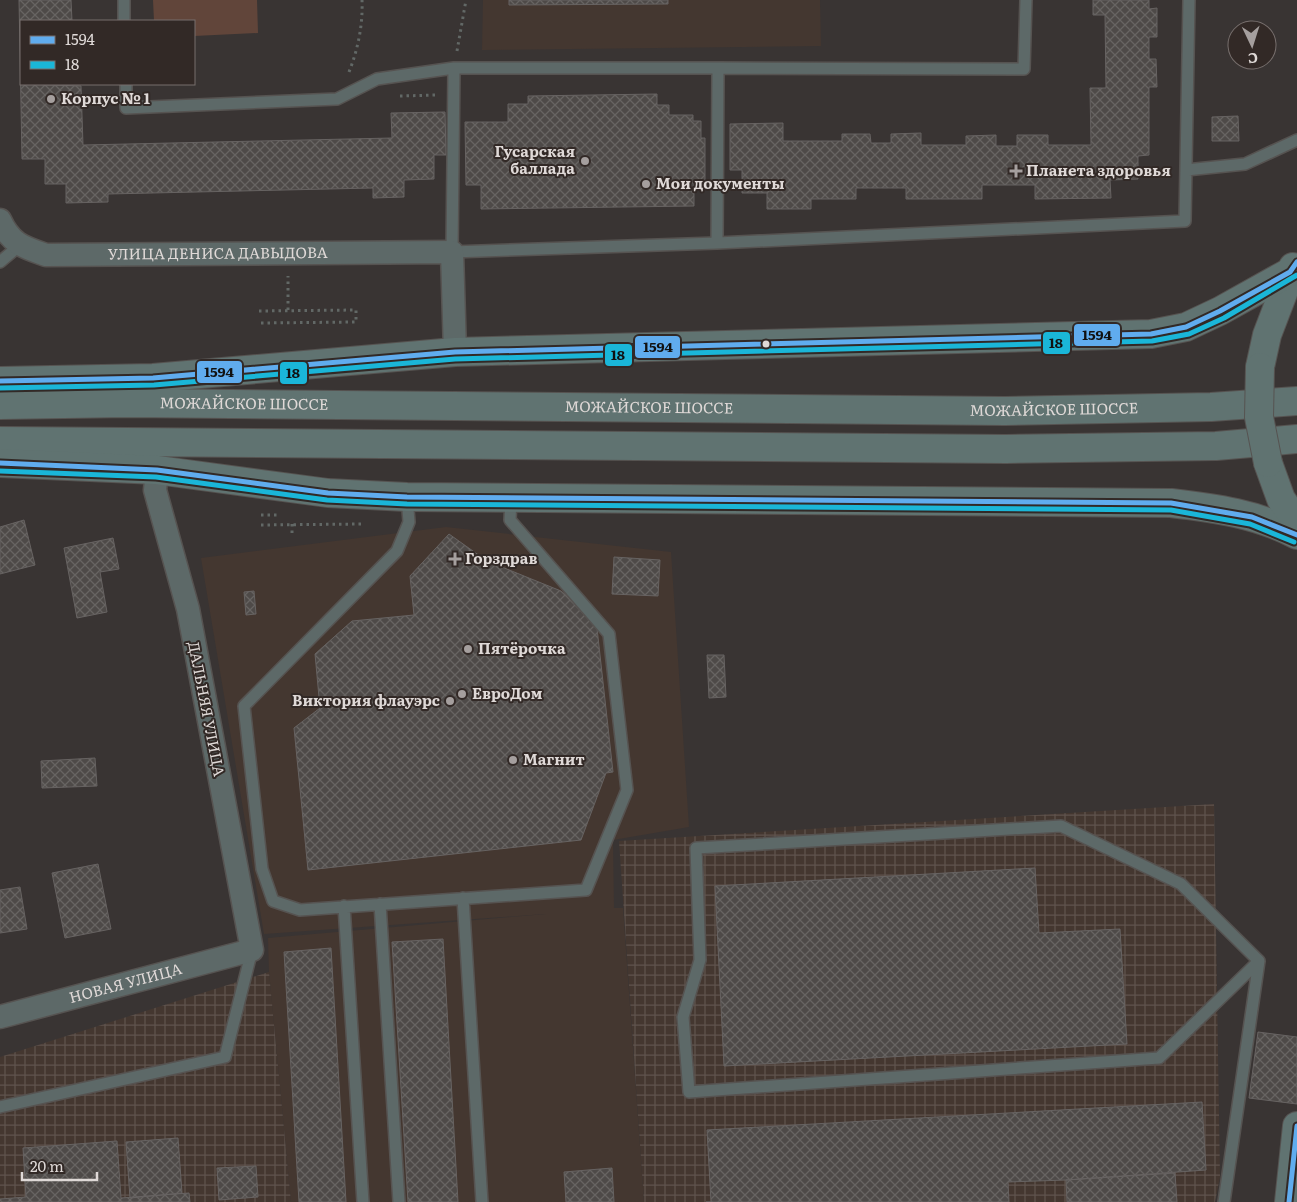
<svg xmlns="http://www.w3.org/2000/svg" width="1297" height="1202" font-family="Literata,serif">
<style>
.built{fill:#443730}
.industrial{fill:url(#industrial-grid)}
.park{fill:#61453a}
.building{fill:url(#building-cross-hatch);stroke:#676362}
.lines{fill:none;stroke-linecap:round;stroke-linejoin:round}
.service-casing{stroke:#565351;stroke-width:14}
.minor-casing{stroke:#565351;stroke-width:25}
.primary-casing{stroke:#565351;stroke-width:30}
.path{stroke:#626866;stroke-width:3;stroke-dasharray:2.5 4;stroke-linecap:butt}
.service{stroke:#5d6968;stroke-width:11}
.minor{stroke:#5d6968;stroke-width:22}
.primary{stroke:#607371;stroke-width:28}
.primary-bridge-casing{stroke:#565351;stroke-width:30;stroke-linecap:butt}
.primary-bridge{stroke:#607371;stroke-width:28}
.bus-1-casing{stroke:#322926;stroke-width:9}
.bus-2-casing{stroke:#322926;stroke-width:9}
.bus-1{stroke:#60acee;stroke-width:5}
.bus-2{stroke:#1ab6d8;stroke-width:5}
.poi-dot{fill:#a59f9e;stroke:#322926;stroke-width:2}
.bus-dot{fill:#dfd9d7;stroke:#322926;stroke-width:2}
.labels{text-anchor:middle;stroke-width:4;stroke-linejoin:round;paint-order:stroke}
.poi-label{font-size:15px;font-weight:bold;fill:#dfd9d7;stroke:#322926;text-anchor:start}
.street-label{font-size:15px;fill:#dfd9d7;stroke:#322926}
.line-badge{stroke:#322926;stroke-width:2}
.pale-badge-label{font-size:14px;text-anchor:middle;font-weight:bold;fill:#111}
</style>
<defs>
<pattern id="industrial-grid" width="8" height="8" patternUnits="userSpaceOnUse" patternTransform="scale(1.25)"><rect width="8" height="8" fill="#443730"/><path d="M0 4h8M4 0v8" fill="none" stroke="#5f534d"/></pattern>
<pattern id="building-cross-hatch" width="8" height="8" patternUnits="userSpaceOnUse" patternTransform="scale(1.25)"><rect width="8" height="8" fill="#4e4a48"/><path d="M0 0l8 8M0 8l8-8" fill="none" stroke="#676462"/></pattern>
</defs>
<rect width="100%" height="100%" fill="#393433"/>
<path class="built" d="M483 0H820L821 46 482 50Z
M446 527 671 552 689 827 613 840 614 908H623L644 1202H291L269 972 268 938 546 914 264 934 201 558Z"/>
<path class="industrial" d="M1214 804 1220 1177 1215 1202H644L619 841Z
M269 972 291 1202H0V1057Z"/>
<path class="park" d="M153 0H257L258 33 194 36V21H154Z"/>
<path class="building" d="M19 0H71L72 21H21V84L81 86 83 145 392 138 391 113 445 112 446 155H434V179L404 180V197L373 198V188L108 194V202L66 203V184H45V159H22Z
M509 0H668V4L509 5Z
M1093 0H1149V9L1157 8V37H1149V59H1156L1157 87H1149V155L1138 156V179L1110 180 1111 198 1035 199V185H982V199H906V188H856V199H811V209H767V193H742V170H730V124L783 123V141H842V134H870L871 143H891V134L921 133V145H966V136L996 135V146H1017V135H1048V145H1091L1090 88H1106L1105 15H1093Z
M657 94V105H669V115H693V121H701V138H705V186H694V206L481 209V185H466L465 122H508V104H528V96Z
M1238 116 1239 141H1212V117Z
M24 520 35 565 0 574V527Z
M449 534 487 561 561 591 596 619 613 772 606 773 581 840 308 870 294 728 320 708 315 654 352 621 414 615 410 576Z
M113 538 119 569 100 572 107 612 77 618 64 548Z
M614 557 660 560 658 596 612 594Z
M254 591 256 614 246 615 244 592Z
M707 655H724L726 697 709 698Z
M95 758 97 786 42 788 41 761Z
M98 864 111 929 65 938 52 873Z
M1035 868 1039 933 1120 929 1127 1044 724 1066 715 886Z
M20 887 27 929 0 933V890Z
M443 939 458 1202H408L392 942Z
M331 948 346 1202H299L284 952Z
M1258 1032 1297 1037V1104L1249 1098Z
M1202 1102 1206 1170 1066 1180 1008 1182 1009 1202H706H711L707 1130Z
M178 1138 182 1193 130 1198 126 1142Z
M117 1141 121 1198 189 1193 190 1202H1L0 1199 26 1197 23 1148Z
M256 1166 258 1197 219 1200 217 1168Z
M612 1168 614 1202H566L564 1172Z
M1175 1173 1177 1202H1067L1066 1180Z"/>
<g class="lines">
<defs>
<path id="service" d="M124 0V21
M454 68H718L717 243
M718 68 1024 69 1026 0
M126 84V108L337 99 377 79 454 68 452 252 717 243 1185 221 1189 0
M1186 170 1245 164 1297 140
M0 262 19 246
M407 497 409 522 397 551 244 706 262 869 273 901 300 910 586 890 627 790 609 634 510 520 511 499
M1061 826 1181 884 1259 961 1159 1058 689 1092 683 1017 700 960 696 848Z
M463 898 482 1202
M380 904 399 1202
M344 906 363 1202
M0 1107 225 1057 252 950
M1224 1202 1259 961"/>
<g id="minor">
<path id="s1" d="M0 220C11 244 23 247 46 255L452 252 455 352"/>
<path id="s2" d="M0 1017 252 950 188 609 155 490 157 470"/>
</g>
<g id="primary">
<path d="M1260 367 1267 335 1293 267"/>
<path d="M0 381 153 378 455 352 1151 334 1186 327 1220 311 1290 272"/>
<path id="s3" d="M0 405 128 403 1005 411 1211 407 1297 401"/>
<path d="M0 441 1006 449 1216 446 1297 439"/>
<path d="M0 463 157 470 328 493 407 497 1171 503C1215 508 1258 514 1297 535"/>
<path d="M1268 463 1281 499 1297 522"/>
<path d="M1289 1202 1297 1126"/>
</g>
</defs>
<use href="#service" class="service-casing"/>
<use href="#minor" class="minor-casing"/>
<use href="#primary" class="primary-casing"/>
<path class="path" d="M457 51 466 0
M349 72C358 49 363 25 362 0
M400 96 436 95
M288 310V276
M259 311 356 310V322L260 323
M261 515H278
M292 524V537
M261 525 361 524V520"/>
<use href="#service" class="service"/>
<use href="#minor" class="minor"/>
<use href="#primary" class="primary"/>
<defs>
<path id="primary-bridge" d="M1260 367 1259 417 1268 463"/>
</defs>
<use href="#primary-bridge" class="primary-bridge-casing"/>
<use href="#primary-bridge" class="primary-bridge"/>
<defs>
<path id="bus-1" d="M0 381 153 378 455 352 1151 334 1186 327 1220 311 1290 272 1297 262
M0 463 157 470 328 493 407 497 1171 503 1252 517 1297 535
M1289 1202 1297 1126"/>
<path id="bus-2" d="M0 388 154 385 455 359 1152 341 1189 334 1224 318 1297 275
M0 471 156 477 327 500 407 504 1171 510 1250 524 1294 542"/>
</defs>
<use href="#bus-1" class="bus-1-casing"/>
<use href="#bus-2" class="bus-2-casing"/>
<use href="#bus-1" class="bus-1"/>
<use href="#bus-2" class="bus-2"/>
</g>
<g class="poi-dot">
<circle cx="51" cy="99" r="5"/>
<circle cx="585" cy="161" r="5"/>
<path d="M1013.5 163.5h5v5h5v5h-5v5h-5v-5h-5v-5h5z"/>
<circle cx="646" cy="184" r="5"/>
<path d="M452.5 551.5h5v5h5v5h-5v5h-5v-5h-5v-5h5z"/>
<circle cx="468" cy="649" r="5"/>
<circle cx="462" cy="694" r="5"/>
<circle cx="450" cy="701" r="5"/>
<circle cx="513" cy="760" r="5"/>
</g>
<circle class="bus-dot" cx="766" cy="344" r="4.5"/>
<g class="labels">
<g class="poi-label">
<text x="61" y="104">Корпус № 1</text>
<text x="575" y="157" text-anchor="end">Гусарская<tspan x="575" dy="17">баллада</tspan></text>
<text x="1026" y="176">Планета здоровья</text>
<text x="656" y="189">Мои документы</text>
<text x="465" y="564">Горздрав</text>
<text x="478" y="654">Пятёрочка</text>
<text x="472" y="699">ЕвроДом</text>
<text x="440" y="706" text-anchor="end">Виктория флауэрс</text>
<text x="523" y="765">Магнит</text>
</g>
<g class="street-label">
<text dy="5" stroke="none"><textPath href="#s1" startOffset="232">УЛИЦА ДЕНИСА ДАВЫДОВА</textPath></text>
<text dy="5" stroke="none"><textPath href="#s3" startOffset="244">МОЖАЙСКОЕ ШОССЕ</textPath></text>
<text dy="5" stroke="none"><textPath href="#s3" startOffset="649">МОЖАЙСКОЕ ШОССЕ</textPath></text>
<text dy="5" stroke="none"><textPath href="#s3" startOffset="1054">МОЖАЙСКОЕ ШОССЕ</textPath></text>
<text transform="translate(206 709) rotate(79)" y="5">ДАЛЬНЯЯ УЛИЦА</text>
<text dy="5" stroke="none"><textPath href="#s2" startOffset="130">НОВАЯ УЛИЦА</textPath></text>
</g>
</g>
<g class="line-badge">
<rect x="1073" y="323" width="48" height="24" rx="5" fill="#60acee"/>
<rect x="1042" y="331" width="29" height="24" rx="5" fill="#1ab6d8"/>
<rect x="634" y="335" width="47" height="24" rx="5" fill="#60acee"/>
<rect x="604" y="343" width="29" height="24" rx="5" fill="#1ab6d8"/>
<rect x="196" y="360" width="47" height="24" rx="5" fill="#60acee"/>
<rect x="279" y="361" width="29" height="24" rx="5" fill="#1ab6d8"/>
</g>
<g class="pale-badge-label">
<text x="1097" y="340">1594</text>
<text x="1056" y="348">18</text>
<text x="658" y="352">1594</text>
<text x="618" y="360">18</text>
<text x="219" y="377">1594</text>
<text x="293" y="378">18</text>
</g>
<rect x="20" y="20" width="175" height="65" fill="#322926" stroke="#776f6d"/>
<rect x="30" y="36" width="25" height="8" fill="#60acee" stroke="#776f6d"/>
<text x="65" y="45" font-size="15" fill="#dfd9d7">1594</text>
<rect x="30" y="61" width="25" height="8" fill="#1ab6d8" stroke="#776f6d"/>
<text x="65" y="70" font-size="15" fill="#dfd9d7">18</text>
<g transform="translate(1252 45) rotate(176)"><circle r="24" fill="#322926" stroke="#776f6d"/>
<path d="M0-4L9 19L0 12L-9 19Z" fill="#a59f9e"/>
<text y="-8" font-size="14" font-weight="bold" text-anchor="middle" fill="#dfd9d7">С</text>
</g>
<path d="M22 1172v8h75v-8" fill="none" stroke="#dfd9d7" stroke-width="2.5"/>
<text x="30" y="1172" font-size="15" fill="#dfd9d7" stroke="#322926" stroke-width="4" paint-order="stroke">20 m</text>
</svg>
